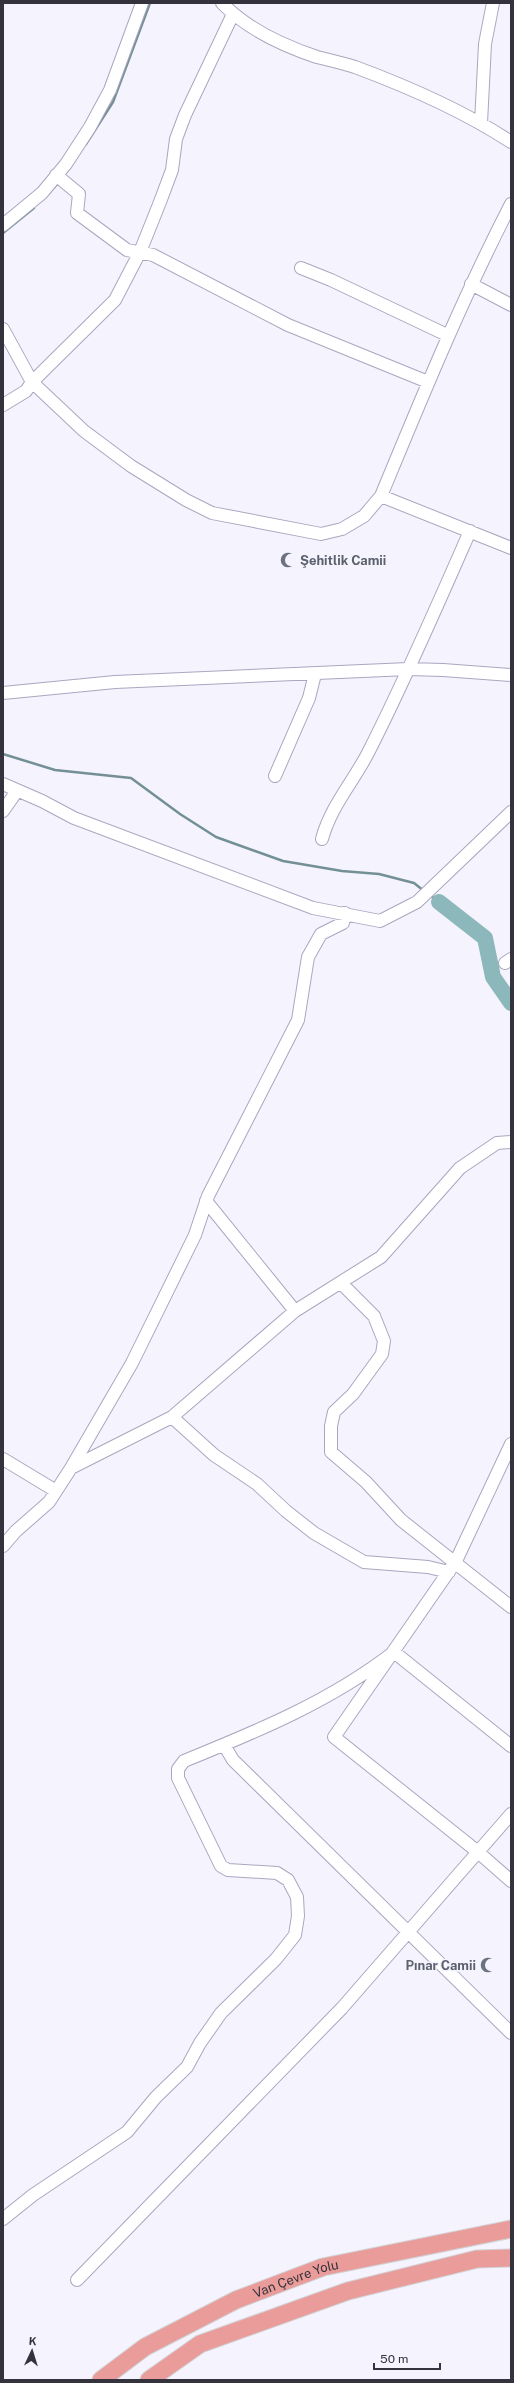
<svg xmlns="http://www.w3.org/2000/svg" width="514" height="2383" font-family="'Public Sans',sans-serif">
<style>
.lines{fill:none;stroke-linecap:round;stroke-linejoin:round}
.stream{stroke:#729095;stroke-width:2.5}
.river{stroke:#8cb8bb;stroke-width:16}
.minor-casing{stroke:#aba6bf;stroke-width:14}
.highway-casing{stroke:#d2d2d4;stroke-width:19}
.minor{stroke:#fff;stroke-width:12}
.highway{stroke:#e99c9a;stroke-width:17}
.labels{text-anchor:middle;stroke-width:3;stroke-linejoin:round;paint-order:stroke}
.worship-label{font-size:13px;font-weight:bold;fill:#5b616d;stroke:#f5f3fe;text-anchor:start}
.street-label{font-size:13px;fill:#34323c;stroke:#f5f3fe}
</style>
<rect width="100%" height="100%" fill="#f5f3fe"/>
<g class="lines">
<path class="stream" d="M86 144 113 102 150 3
M49 193 59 182
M3 233 34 208
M3 754 55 770 131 778 180 814 216 837 283 861 342 871 379 874 414 883 424 891
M430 895 439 902"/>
<path class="river" d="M439 902 485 938 493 977 511 1003"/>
<defs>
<path id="minor" d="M222 3C246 28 284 46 317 57 329 60 342 63 355 67 409 87 462 110 511 142
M481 123 485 44 493 3
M56 175 79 194 77 213 127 250 153 255 288 325 428 382
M3 225 42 193 66 164 90 127 110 90 142 3
M301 268 331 280 447 335
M471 284 511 305
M3 329 32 382 84 431 131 466 186 500 212 513 321 534 342 529 364 516 381 496C422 397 462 299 511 204
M3 405 26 391 32 382 115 300 140 252 160 202 172 170 176 139 185 115 233 14
M381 496 511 548
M3 693 115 682 408 669 443 670 511 675
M275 776 309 698 315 674
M3 784 42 801 74 818 313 908 380 921 417 902 511 812
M3 811 17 791
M322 839C331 805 355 780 370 749 406 678 438 604 470 531
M505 963 511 959
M206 1201 295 1311
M341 1283 374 1316 384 1341 382 1354 353 1394 334 1412 331 1426V1452L366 1482 401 1520 511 1607
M172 1417 214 1455 257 1484 286 1511 314 1533 364 1562 428 1567 449 1572
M511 1444 456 1561 334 1737 478 1852 511 1881
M3 1459 56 1491
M71 1468 132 1363 195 1235 208 1196 298 1020 308 957 321 934 343 923 345 913
M3 1546 16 1531 49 1502 71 1468 172 1417 295 1311 381 1257 460 1168 497 1143 511 1142
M224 1745 233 1760 511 2033
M3 2219 33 2195 127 2132 156 2097 187 2067 200 2043 221 2013 276 1959 295 1935 298 1916 297 1897 288 1880 277 1873 228 1870 221 1866 178 1778V1769L184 1761C258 1731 331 1701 394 1652L511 1746
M77 2280 342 2008 511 1814"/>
<g id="highway">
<path id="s1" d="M101 2380 145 2347 236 2300 323 2267 511 2229"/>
<path d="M149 2380 200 2344 348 2291 477 2259 511 2258"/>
</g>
</defs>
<use href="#minor" class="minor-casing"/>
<use href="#highway" class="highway-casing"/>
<use href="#minor" class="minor"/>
<use href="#highway" class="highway"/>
</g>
<defs>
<symbol id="mosque-bare" viewBox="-9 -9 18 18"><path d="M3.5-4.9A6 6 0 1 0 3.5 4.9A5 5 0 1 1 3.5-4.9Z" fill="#6b7280" stroke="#f5f3fe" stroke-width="2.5" paint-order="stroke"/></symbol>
</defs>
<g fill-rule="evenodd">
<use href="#mosque-bare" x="277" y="549" width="22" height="22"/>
<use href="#mosque-bare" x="477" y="1954" width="22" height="22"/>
</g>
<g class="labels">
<g class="worship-label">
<text x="300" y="565">Şehitlik Camii</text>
<text x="476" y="1970" text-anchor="end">Pınar Camii</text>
</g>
<g class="street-label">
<text dy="5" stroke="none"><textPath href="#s1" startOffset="221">Van Çevre Yolu</textPath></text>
</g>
</g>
<rect width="514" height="2383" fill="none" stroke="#34323c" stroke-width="8"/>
<g transform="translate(32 2351) rotate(4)" stroke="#f5f3fe" stroke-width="3" paint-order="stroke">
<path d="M0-3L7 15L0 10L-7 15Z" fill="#34323c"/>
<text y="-6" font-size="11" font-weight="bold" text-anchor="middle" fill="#34323c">K</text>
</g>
<path d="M374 2363v6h66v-6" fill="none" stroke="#34323c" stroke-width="2"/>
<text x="380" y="2363" font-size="12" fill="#34323c" stroke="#f5f3fe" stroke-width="3" paint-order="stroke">50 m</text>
</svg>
